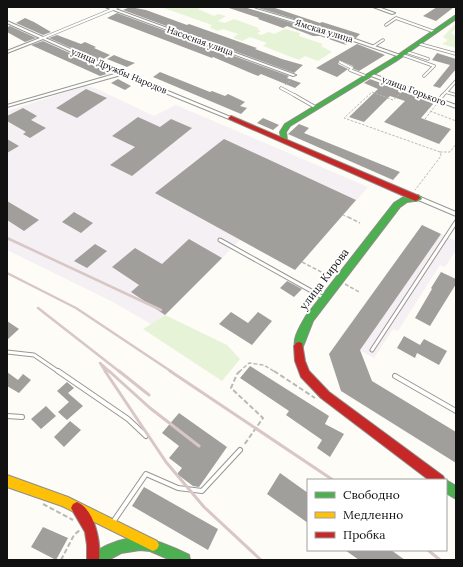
<svg xmlns="http://www.w3.org/2000/svg" width="463" height="567" font-family="Lora,serif">
<style>
.industrial{fill:#f5f0f3}
.green{fill:#e7f3d7}
.building{fill:#a19f9c}
.lines{fill:none;stroke-linecap:round;stroke-linejoin:round}
.lane-far3-casing{stroke:#979795;stroke-width:3.5}
.lane-far2-casing{stroke:#979795;stroke-width:4}
.lane-far1-casing{stroke:#979795;stroke-width:5}
.lane-casing{stroke:#979795;stroke-width:6}
.street-casing{stroke:#979795;stroke-width:2}
.fast-casing{stroke:#8e8d8b;stroke-width:2}
.slow-casing{stroke:#8e8d8b;stroke-width:2}
.jam-casing{stroke:#8e8d8b;stroke-width:2}
.path-far2{stroke:#b9b9b8;stroke-width:1;stroke-dasharray:2.5 1.5;stroke-linecap:butt}
.path-far1{stroke:#b9b9b8;stroke-width:1.5;stroke-dasharray:4 2;stroke-linecap:butt}
.path{stroke:#b9b9b8;stroke-width:2;stroke-dasharray:5 2.5;stroke-linecap:butt}
.lane-far3{stroke:#fffffe;stroke-width:2}
.lane-far2{stroke:#fffffe;stroke-width:2.5}
.lane-far1{stroke:#fffffe;stroke-width:3}
.lane{stroke:#fffffe;stroke-width:4}
.street{fill:#fffffe;fill-rule:evenodd}
.fast{fill:#4caf50;fill-rule:evenodd}
.slow{fill:#ffc107;fill-rule:evenodd}
.jam{fill:#c62828;fill-rule:evenodd}
.rail-far1{stroke:#d9c6c7;stroke-width:2.5}
.rail{stroke:#d9c6c7;stroke-width:3}
.labels{text-anchor:middle;stroke-width:4;stroke-linejoin:round;paint-order:stroke}
.far-street-label{font-size:9px;fill:#111;stroke:#fff}
.street-label{font-size:11px;fill:#111;stroke:#fff}
</style>
<rect width="100%" height="100%" fill="#fdfcf7"/>
<path class="industrial" d="M85 86 95 88 154 116 176 105 368 187 295 270 240 240 165 315 151 324 113 302 7 250V111Z
M422 225 456 241V250L445 267 440 265 398 331 393 329 374 358 339 339Z"/>
<path class="green" d="M161 7H202L198 9 214 16 218 14 226 16 218 21 225 23 234 19 259 28 257 29 261 31 257 33 261 35 269 32 274 34 285 29 300 33 299 36 323 44 321 46 332 52 318 61 305 56 299 60 263 46 267 43 250 37 242 41 233 38 238 34 223 29 218 31 210 28 212 25Z
M456 23V28L451 33 456 36V48L442 44 448 40 443 37Z
M165 315 227 345 240 359 222 381 143 329Z"/>
<path class="building" d="M130 7 146 10 187 25 189 24 257 48 255 49 282 59 303 65 294 73 123 10Z
M230 7H243L350 42 346 45 320 36H313L287 26 283 28 258 19 259 18 229 8Z
M255 7H272L320 23 322 22 360 34 356 38Z
M437 7H454L436 21 423 16Z
M117 13 289 76 287 78 301 83 295 88 261 74 258 76 213 57 212 58 107 18Z
M25 18 34 22 51 32 43 35 16 23Z
M10 26 36 38 25 42 7 32V27Z
M57 35 81 44 85 42 96 47 94 48 110 55 100 61 49 38Z
M43 41 94 64 92 65 110 73 100 76 31 45Z
M357 44 385 55 359 71 354 69 353 66 339 60 338 64 348 69 337 77 316 68Z
M437 53 456 59V69L440 88 433 86 450 65 432 60Z
M114 55 126 60 135 63 127 67 107 59Z
M160 72 210 92 212 91 225 96 228 94 245 102 240 106 247 108 241 114 153 77Z
M118 79 131 86 125 90 111 83Z
M370 79 386 85H390V87L434 103 421 118 451 129 439 144 384 122 405 101 390 96 364 122 349 117 378 89 364 83Z
M86 89 107 98 77 118 56 108Z
M23 108 37 116 31 120 46 128 30 138 23 134 26 132 7 121V116Z
M138 117 160 127 171 119 192 128 132 176 110 165 135 147 112 136Z
M263 118 279 125 273 130 257 123Z
M299 124 309 128 304 133 400 172 393 180 288 134Z
M7 139 19 146 7 153Z
M224 139 356 200 295 270 155 193Z
M7 201 39 220 24 231 7 220Z
M74 212 93 223 81 233 62 222Z
M422 225 441 234 360 350 372 381 456 432V463L341 391 329 354Z
M189 239 222 258 165 315 131 292 139 285 112 267 135 248 162 264Z
M95 244 107 251 87 268 74 261Z
M441 272 456 279V284L430 326 415 318 432 289 431 288Z
M287 281 302 289 294 297 280 288Z
M231 312 248 323 258 312 272 321 252 345 219 324Z
M7 321 19 329 7 340Z
M404 336 420 345 424 339 447 351 439 365 417 353 415 358 397 348Z
M250 366 329 416 325 424 344 434 330 457 317 448 322 440 286 415 289 411 240 378Z
M7 372 18 380 23 374 31 380 19 393 7 386Z
M67 382 74 388 68 393 83 406 67 420 58 412 69 402 57 391Z
M46 406 56 416 41 429 31 419Z
M179 413 227 447 199 487 193 486 177 474 182 468 169 458 179 446 162 433Z
M70 421 81 430 64 447 54 437Z
M280 473 308 493V523L267 494Z
M144 487 218 529 208 550 132 506Z
M43 527 68 538 56 560 31 547Z
M345 550H391L405 560H359Z"/>
<g class="lines">
<defs>
<path id="lane-far3" d="M386 25 396 18 435 32
M43 38 118 7
M420 44 456 54
M374 46 383 40
M407 52 428 59
M403 55 434 66 424 76
M340 62 352 68 350 70 368 77
M281 88 296 96
M446 92 456 81
M442 96 446 92 456 95"/>
<path id="lane-far2" d="M294 95 315 107
M439 100 443 95"/>
<path id="lane-far1" d="M220 240 324 298
M372 350 456 222
M7 352 34 355 59 372"/>
<path id="lane" d="M58 371 128 419 146 436
M395 376 456 411
M7 416 22 417
M113 522 146 474 178 488 202 491 240 450"/>
<path id="street" d="M105 7H110L296 75 293 76Z
M244 7H250L341 34 403 56 400 57 339 36Z
M373 7H378L395 13 392 14Z
M7 21 122 72 233 118 231 119H229L121 75 7 107V105L118 73 43 39 7 53V51L40 38 7 23Z
M371 74H373L456 105V108L371 76Z
M418 196 456 212V216L416 199 415 198Z"/>
<path id="fast" d="M456 15V19L396 61 290 126 286 132 287 140 286 142H282L280 132 285 124 392 59Z
M418 195 422 198 421 200 407 202 400 207 313 321 302 349 299 350 296 349C291 340 301 325 306 316L394 203 402 198Z
M446 480 456 486V499L446 493Z
M140 537C157 540 173 547 189 555L190 560H171L150 551 140 550 121 553 108 560H90C95 546 125 538 140 537Z"/>
<path id="slow" d="M7 475 68 497 157 541 159 545 157 549 153 551 149 549 62 506 7 487Z"/>
<path id="jam" d="M231 116 419 196 420 198 416 201 413 200 229 119 228 118Z
M299 342 302 343 305 361 309 371 329 392 443 476 445 480H429L321 398 301 377 295 361 294 346 296 343Z
M77 502C95 509 101 543 99 560H87V545L85 532 71 508 73 504Z"/>
</defs>
<use href="#lane-far3" class="lane-far3-casing"/>
<use href="#lane-far2" class="lane-far2-casing"/>
<use href="#lane-far1" class="lane-far1-casing"/>
<use href="#lane" class="lane-casing"/>
<use href="#street" class="street-casing"/>
<use href="#fast" class="fast-casing"/>
<use href="#slow" class="slow-casing"/>
<use href="#jam" class="jam-casing"/>
<path class="path-far2" d="M285 85 292 79
M402 92 393 100 372 92 344 118 440 152 441 156 415 190
M430 111 456 121
M425 119 436 105
M440 152H450L456 144
M343 215 350 218"/>
<path class="path-far1" d="M348 217 360 223
M302 262 331 277
M345 284 359 292
M239 372 249 363 264 365 275 372"/>
<path class="path" d="M240 371 237 374 231 388 263 418 244 445
M274 371 315 398
M43 504 73 520
M61 560 74 535 80 530"/>
<use href="#lane-far3" class="lane-far3"/>
<use href="#lane-far2" class="lane-far2"/>
<use href="#lane-far1" class="lane-far1"/>
<use href="#lane" class="lane"/>
<use href="#street" class="street"/>
<use href="#fast" class="fast"/>
<use href="#slow" class="slow"/>
<use href="#jam" class="jam"/>
<path class="rail-far1" d="M7 238 161 310
M7 273 76 308 172 372
M38 308 120 372
M106 372 100 363 110 372"/>
<path class="rail" d="M105 371 166 462 204 507 261 560
M109 371 150 408 199 446
M119 371 149 395
M170 371 333 480
M428 550 440 560"/>
</g>
<g class="labels">
<g class="far-street-label">
<text transform="translate(324 31) rotate(17)" y="3">Ямская улица</text>
<text transform="translate(200 41) rotate(20)" y="3">Насосная улица</text>
<text transform="translate(119 71) rotate(23)" y="3">улица Дружбы Народов</text>
<text transform="translate(414 91) rotate(21)" y="3">улица Горького</text>
</g>
<g class="street-label">
<text transform="translate(324 279) rotate(-53)" y="4">улица Кирова</text>
</g>
</g>
<rect width="463" height="567" fill="none" stroke="#111111" stroke-width="16"/>
<rect x="307" y="479" width="140" height="72" fill="#ffffff" stroke="#a0a0a0"/>
<rect x="315" y="492" width="20" height="6" fill="#4caf50" stroke="#a0a0a0"/>
<text x="343" y="499" font-size="12" fill="#111111">Свободно</text>
<rect x="315" y="512" width="20" height="6" fill="#ffc107" stroke="#a0a0a0"/>
<text x="343" y="519" font-size="12" fill="#111111">Медленно</text>
<rect x="315" y="532" width="20" height="6" fill="#c62828" stroke="#a0a0a0"/>
<text x="343" y="539" font-size="12" fill="#111111">Пробка</text>
</svg>
